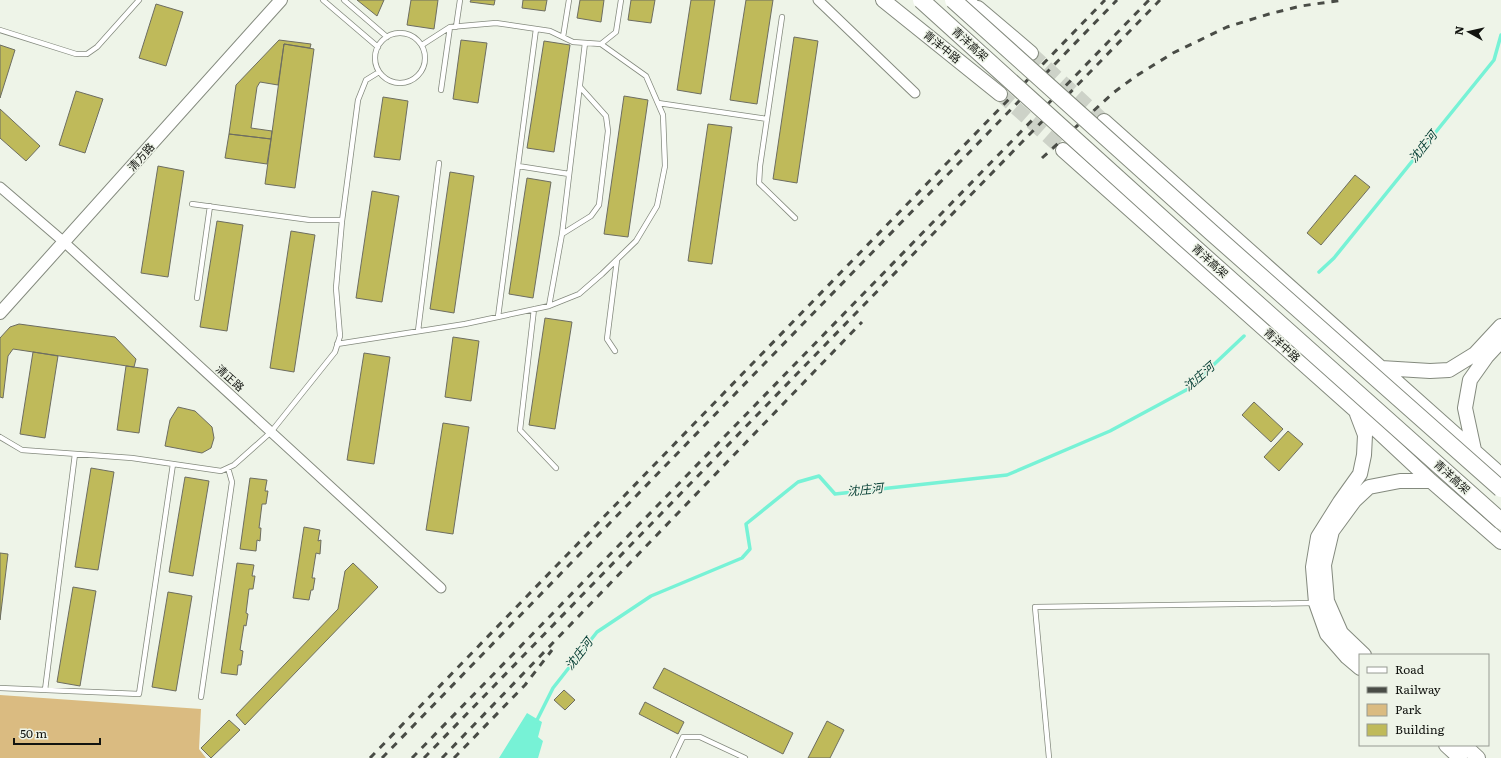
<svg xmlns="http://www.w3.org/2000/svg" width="1501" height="758" font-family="Literata,'Noto Sans SC',serif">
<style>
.green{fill:#dabb81}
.water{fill:#77f2d6}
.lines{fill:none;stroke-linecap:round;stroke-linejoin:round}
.stream{stroke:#77f2d6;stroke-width:3.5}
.building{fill:#bfba5a;stroke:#6d6d61}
.primary-tunnel{stroke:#cdd2c8;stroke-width:14;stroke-dasharray:14 7;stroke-linecap:butt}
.lane-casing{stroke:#848a7e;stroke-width:6}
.street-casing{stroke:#848a7e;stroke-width:11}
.secondary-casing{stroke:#848a7e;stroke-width:14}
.primary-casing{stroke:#848a7e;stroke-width:16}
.highway-casing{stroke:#848a7e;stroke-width:18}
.lane{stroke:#fff;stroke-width:4.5}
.street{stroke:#fff;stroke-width:9}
.secondary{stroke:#fff;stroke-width:12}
.primary{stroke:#fff;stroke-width:14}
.highway{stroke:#fff;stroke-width:16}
.rail{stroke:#494c46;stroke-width:3;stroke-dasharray:7 7;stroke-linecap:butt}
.highway-bridge-casing{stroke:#848a7e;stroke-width:18;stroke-linecap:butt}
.highway-bridge{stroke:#fff;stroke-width:16}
.labels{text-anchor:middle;stroke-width:3;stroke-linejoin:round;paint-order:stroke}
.street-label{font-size:11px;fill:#121410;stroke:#eef4e8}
.water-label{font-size:12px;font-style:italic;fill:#003b31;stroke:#eef4e8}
</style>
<rect width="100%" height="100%" fill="#eef4e8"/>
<path class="green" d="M0 695 201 709 199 749 206 758H0Z"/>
<path class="water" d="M527 713 542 722 538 737 543 741 538 758H499Z"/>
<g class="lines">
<path class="stream" d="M1319 272 1334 258 1494 60 1501 35
M536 722 553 688 597 632 651 596 742 558 750 549 746 524 798 482 819 476 835 494 1007 475 1110 431 1188 389 1244 336"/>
</g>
<path class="building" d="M357 0H384L377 16Z
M411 0H438L434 29 407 25Z
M471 0H495L494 5 470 2Z
M523 0H547L545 11 522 8Z
M580 0H604L601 22 577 18Z
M631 0H655L651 23 628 20Z
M691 0H715L701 94 677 90Z
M746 0H773L757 104 730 100Z
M156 4 183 12 166 66 139 58Z
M794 37 818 41 797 183 773 179Z
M279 40 311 44 310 48 284 44 278 85 260 82 257 87 251 128 272 131 271 139 229 134 236 85Z
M461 40 487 43 478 103 453 99Z
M544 41 570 45 554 152 527 148Z
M284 44 314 49 295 188 265 184Z
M0 45 15 50 0 98Z
M76 91 103 99 85 153 59 145Z
M624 96 648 100 628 237 604 234Z
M383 97 408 101 400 160 374 157Z
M0 109 40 146 26 161 0 138Z
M708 124 732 127 712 264 688 261Z
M229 134 271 139 267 164 225 158Z
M158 166 184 171 168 277 141 273Z
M450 172 474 176 454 313 430 309Z
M1355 175 1370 187 1321 245 1307 233Z
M527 178 551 182 533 298 509 294Z
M372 191 399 196 382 302 356 298Z
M217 221 243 225 227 331 200 327Z
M291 231 315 235 294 372 270 368Z
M545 318 572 322 555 429 529 425Z
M19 324 115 337 136 359 134 367 13 349 8 356 3 398 0 397V338L10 327Z
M453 337 479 341 471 401 445 397Z
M33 352 58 356 45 438 20 434Z
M364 353 390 357 374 464 347 460Z
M126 366 148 369 139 433 117 430Z
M1254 402 1283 429 1271 442 1242 415Z
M178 407 195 411 212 427 214 438 211 448 202 453 165 446 170 420Z
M443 423 469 427 453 534 426 530Z
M1288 431 1303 444 1279 471 1264 457Z
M91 468 114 472 98 570 75 567Z
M185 477 209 481 193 576 169 572Z
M250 478 267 480 265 491H268L266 504H262L259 528H261L260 541 257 540 256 551 240 549Z
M304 527 320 530 318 541 321 540 320 554 316 553 312 578H315L313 590H311L309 600 293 598Z
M0 553 8 554 0 620Z
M237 563 254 565 252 576H255L253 589H249L246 613 248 614 246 626 244 625 240 650 243 651 241 665H238L237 675 221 673Z
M353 563 378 587 245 725 236 715 338 609 345 571Z
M73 587 96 591 80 686 57 682Z
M168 592 192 596 176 691 152 687Z
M664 668 793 733 783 754 653 688Z
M564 690 575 700 565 710 554 700Z
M645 702 684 722 678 734 639 714Z
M229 720 240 730 211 758 201 748Z
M827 721 844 730 830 758H808Z"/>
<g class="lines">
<path class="primary-tunnel" d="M1031 53 1104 121
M1000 94 1063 150"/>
<defs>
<path id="lane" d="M323 0 378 47
M344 0 387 37
M782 17 760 166 759 183 795 218
M456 27 460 0
M0 30 76 54H87L97 47 139 0
M375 58a25 25 0 1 1 50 0a25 25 0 1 1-50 0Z
M563 37 569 0
M422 45 450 27 496 23 550 31 573 42 601 44 616 32 621 0
M441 90 450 27
M658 103 767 119
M518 166 569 174
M192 204 310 220H342
M562 234 591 216 599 205 608 131 606 116 580 87
M197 298 210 206
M549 306 562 234 585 43
M534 309 520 430 556 468
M498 317 536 29
M418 331 439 163
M337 344 465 324 549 306 579 294 602 274 636 241 657 206 665 166 663 115 646 76 601 44
M615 351 607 339 617 260
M0 437 22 450 132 458 221 471 234 465 271 432 335 352 340 336 336 288 342 221 358 100 366 80 379 72
M0 688 139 694 173 464
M45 690 75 454
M201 697 232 482 228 468
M673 758 683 737H700L745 758
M1049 758 1035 607 1314 603"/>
<path id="street" d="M818 0 915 93
M0 187 64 242 441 588"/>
<path id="secondary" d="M0 313 281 0"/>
<path id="primary" d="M883 0 1000 94
M978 8 1031 53
M1104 121 1501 475
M1063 150 1355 410 1431 481 1501 542
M1381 368 1430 371 1449 370 1475 354 1501 326
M1357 414 1365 435 1364 455 1360 474 1340 502 1318 537 1313 567 1316 603 1327 634 1347 657 1360 668
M1474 450 1465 408 1470 380 1487 356 1501 341
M1364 655 1341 633 1327 601 1324 565 1332 531 1354 501 1369 487 1400 481H1431
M1446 745 1460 758
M1464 745 1478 758"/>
<path id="highway" d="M966 0 985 21"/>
</defs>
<use href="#lane" class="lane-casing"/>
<use href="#street" class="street-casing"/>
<use href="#secondary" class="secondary-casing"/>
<use href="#primary" class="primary-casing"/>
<use href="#highway" class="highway-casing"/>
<use href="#lane" class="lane"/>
<use href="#street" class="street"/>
<use href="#secondary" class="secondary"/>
<use href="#primary" class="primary"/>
<use href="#highway" class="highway"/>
<path class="rail" d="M1042 158 1113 93 1136 76 1173 53 1227 27 1269 14 1301 6 1343 0
M370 758 1105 0
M382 758 1117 0
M412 758 1149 0
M424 758 1160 0
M442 758 862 322
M454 758 525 685 552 650"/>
<defs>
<path id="highway-bridge" d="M921 0 1184 238 1501 521
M953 0 1211 232 1501 489"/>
</defs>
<use href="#highway-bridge" class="highway-bridge-casing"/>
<use href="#highway-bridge" class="highway-bridge"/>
</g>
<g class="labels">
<g class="street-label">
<text transform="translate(970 44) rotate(42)" y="4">青洋高架</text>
<text transform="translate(942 47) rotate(39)" y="4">青洋中路</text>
<text transform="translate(141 157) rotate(-48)" y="4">清方路</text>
<text transform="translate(1210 261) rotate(42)" y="4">青洋高架</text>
<text transform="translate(1282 345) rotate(42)" y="4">青洋中路</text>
<text transform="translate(230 378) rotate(42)" y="4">清正路</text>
<text transform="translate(1452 477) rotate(42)" y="4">青洋高架</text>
</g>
<g class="water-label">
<text transform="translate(1423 147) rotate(-51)" y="4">沈庄河</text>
<text transform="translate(1199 377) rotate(-41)" y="4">沈庄河</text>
<text transform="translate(865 490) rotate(-6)" y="4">沈庄河</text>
<text transform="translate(579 654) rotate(-52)" y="4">沈庄河</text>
</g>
</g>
<rect x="1359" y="654" width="130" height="92" fill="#eef4e8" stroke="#969a92"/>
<rect x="1367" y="667" width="20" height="6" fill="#ffffff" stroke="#969a92"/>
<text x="1395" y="674" font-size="12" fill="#121410">Road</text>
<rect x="1367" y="687" width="20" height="6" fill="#494c46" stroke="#969a92"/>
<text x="1395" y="694" font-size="12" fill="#121410">Railway</text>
<rect x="1367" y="704" width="20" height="12" fill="#dabb81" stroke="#969a92"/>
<text x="1395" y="714" font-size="12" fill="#121410">Park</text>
<rect x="1367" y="724" width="20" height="12" fill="#bfba5a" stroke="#969a92"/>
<text x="1395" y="734" font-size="12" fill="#121410">Building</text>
<g transform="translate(1469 32) rotate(278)" stroke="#eef4e8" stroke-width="3" paint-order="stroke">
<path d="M0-3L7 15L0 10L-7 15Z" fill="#121410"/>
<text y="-6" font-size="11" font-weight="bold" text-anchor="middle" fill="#121410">N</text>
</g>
<path d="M14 738v6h86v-6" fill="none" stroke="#121410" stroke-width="2"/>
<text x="20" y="738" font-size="12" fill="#121410" stroke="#eef4e8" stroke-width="3" paint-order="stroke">50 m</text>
</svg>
